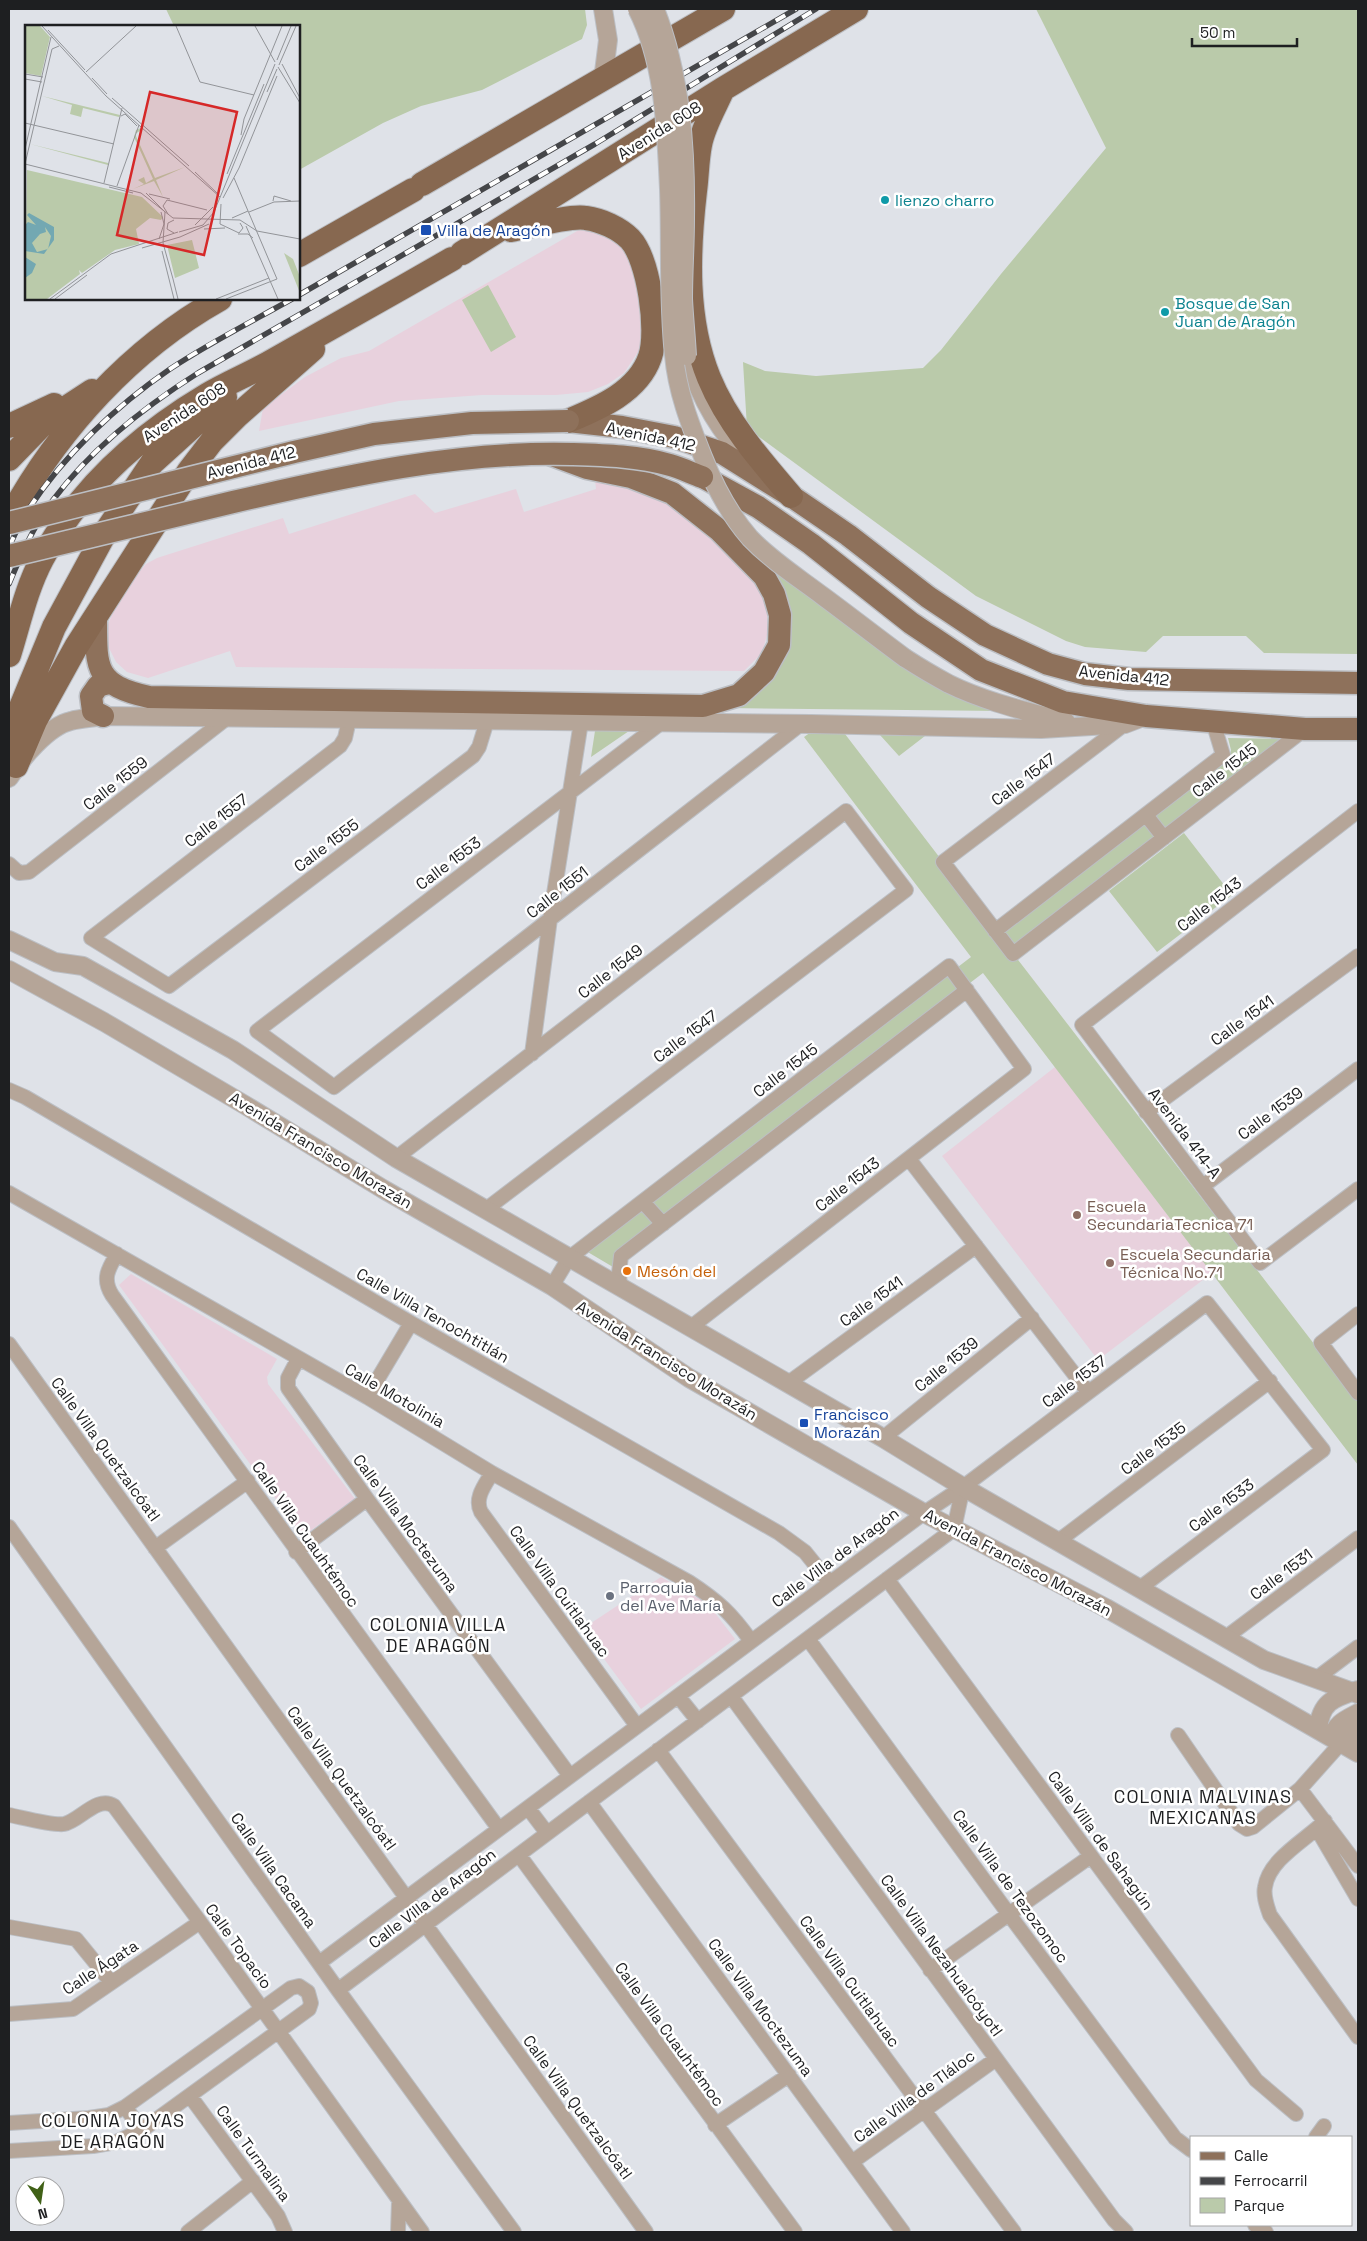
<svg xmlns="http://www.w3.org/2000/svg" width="1367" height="2241" font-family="'Space Grotesk',sans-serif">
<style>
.education{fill:#e8d1dd}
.green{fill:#bacaaa}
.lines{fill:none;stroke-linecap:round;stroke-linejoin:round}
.minor-casing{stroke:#bcbfc4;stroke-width:16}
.tertiary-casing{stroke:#bcbfc4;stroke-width:20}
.primary-casing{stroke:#bcbfc4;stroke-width:25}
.trunk-casing{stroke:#bcbfc4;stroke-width:26}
.minor{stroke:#b5a598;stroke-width:14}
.tertiary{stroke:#b5a598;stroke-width:18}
.primary{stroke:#8e715b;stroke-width:22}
.trunk{stroke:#876850;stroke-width:24}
.rail-casing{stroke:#454649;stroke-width:5.5}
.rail{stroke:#fff;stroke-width:4;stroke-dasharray:11;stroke-linecap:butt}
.tertiary-bridge-casing{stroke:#bcbfc4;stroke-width:20;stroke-linecap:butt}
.primary-bridge-casing{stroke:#bcbfc4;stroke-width:25;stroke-linecap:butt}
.tertiary-bridge{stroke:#b5a598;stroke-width:18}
.primary-bridge{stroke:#8e715b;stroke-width:22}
.culture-dot{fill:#0f9aa8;stroke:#fff;stroke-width:2}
.transit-dot{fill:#1a4fb4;stroke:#fff;stroke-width:2}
.education-dot{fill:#8d6e63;stroke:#fff;stroke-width:2}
.food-dot{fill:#e8710a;stroke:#fff;stroke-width:2}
.worship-dot{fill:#6b7280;stroke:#fff;stroke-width:2}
.labels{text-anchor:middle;stroke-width:5;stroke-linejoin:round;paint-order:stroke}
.street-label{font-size:16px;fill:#1e1f21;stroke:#fff}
.culture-label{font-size:16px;fill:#0d838f;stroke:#fff;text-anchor:start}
.transit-label{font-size:16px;fill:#164399;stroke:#fff;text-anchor:start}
.education-label{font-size:16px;fill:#785e54;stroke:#fff;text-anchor:start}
.food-label{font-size:16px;fill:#c56008;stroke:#fff;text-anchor:start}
.worship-label{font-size:16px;fill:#5b616d;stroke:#fff;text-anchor:start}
.neighbourhood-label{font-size:18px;letter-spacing:1px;fill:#1e1f21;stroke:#fff}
.inset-road{fill:none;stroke:#929498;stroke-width:1}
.view{fill:#d62828;fill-opacity:0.15;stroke:#d62828;stroke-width:2.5}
.inset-edge{fill:none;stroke:#1e1f21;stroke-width:2.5}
</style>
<rect width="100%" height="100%" fill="#dfe2e8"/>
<path class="education" d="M591 223 610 232 635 261 646 322 640 349 624 373 608 384 588 392 556 395H482L399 401 259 431 263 408 305 377 341 358 369 351Z
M595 480 625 481 662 498 704 529 757 579 766 598 768 631 764 646 759 656 744 671 236 667 230 651 148 678 127 672 116 662 107 644 106 629 121 593 146 564 157 558 283 518 289 534 415 494 435 513 516 489 524 512 596 489Z
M1055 1067 1212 1273 1098 1360 942 1156Z
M131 1274 277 1359 267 1377 268 1384 355 1499 303 1536 119 1285Z
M661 1577 708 1604 735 1639 641 1709 582 1629Z"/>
<path class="green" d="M166 9H585L587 25 582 39 482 90 421 106 383 123 299 170V26H174Z
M1036 9H1358V654L1264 653 1246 636H1163L1146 652 1085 647 1066 641 976 596 747 428 743 362 765 371 816 376 923 368 941 350 1001 274 1106 148Z
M488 285 516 337 491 352 462 300Z
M773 571 901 664 1002 711 727 708 771 670Z
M595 731H629L591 757Z
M811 732 845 734 999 935 1229 760 1231 750 1228 738 1286 739 1012 952 1358 1401V1465L983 973 619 1252 613 1267 586 1251 971 957 804 737Z
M880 735 925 736 899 756Z
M1184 833 1232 895 1157 952 1109 891Z"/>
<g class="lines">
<defs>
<path id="minor" d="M349 720 345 738 340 746 91 938 169 986 473 756 479 747 487 721
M661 723 257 1031 334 1087 801 724
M1125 724 943 862 1013 954 1305 729
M1358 811 1082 1025 1260 1263 1358 1189
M1146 815 1164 838
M9 864 19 873 29 872 227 718
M995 931 1223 755 1213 722
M532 1054 550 919 581 722
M9 1090 25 1097 411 1323 779 1533 805 1552 830 1583
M1146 1112 1358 956
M396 1158 846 811 906 890 485 1210
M909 1159 1088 1392
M1203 1186 1358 1069
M9 1193 367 1397 492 1473 689 1582C718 1601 731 1613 751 1641
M643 1202 663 1224
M117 1254C108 1269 102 1279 112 1295L499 1829
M552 1286 569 1258 949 966 1024 1069 691 1327
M620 1288 619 1273 621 1256 967 990
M1358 1314 1321 1343 1358 1393
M9 1344 646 2232
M298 1359 288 1378V1388L367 1499 570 1776
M787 1384 976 1246
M367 1397 411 1323
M883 1438 1032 1318
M492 1473C485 1485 474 1498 481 1512L637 1726
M9 1527 338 1990 514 2232
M1057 1542 1270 1381
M155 1548 248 1481
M296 1552 367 1499
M887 1579 1256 2080 1296 2114
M1225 1638 1358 1538
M808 1639 1008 1913 1175 2138 1191 2150
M1317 1678 1358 1647
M678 1696 698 1721
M731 1696 1114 2220 1126 2232
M1178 1735 1239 1824 1247 1829 1253 1827 1300 1789 1341 1743
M658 1750 1014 2232
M1300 1789 1358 1866
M589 1802 903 2232
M528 1808 547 1833
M9 1815C20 1817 54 1826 64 1824 80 1821 97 1795 114 1806L200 1922 422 2232
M1325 1821C1306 1840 1269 1859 1265 1887 1263 1896 1267 1906 1270 1915L1358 2037
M1317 1829 1358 1899
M519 1855 795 2232
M9 1927 76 1939 111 1982
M319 1963 924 1513 963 1487 1207 1303 1323 1450 1140 1588
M930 1970 1091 1856
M338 1990 954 1529 963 1487
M9 2014 73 2009 200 1922
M190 2096 278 2216 285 2232
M125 2107 142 2130
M9 2123 89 2118 109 2115 125 2107 291 1988 299 1986 308 1992 311 2003 309 2009 142 2130 116 2142 93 2146 9 2151
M715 2125 789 2075
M1316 2137 1324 2126
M852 2162 996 2059
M1255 2225 1266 2232
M188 2232 253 2181
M398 2232 399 2201"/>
<path id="tertiary" d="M603 9 608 40 603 80
M687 356C701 401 720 432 752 466
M905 658C919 667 934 676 949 684 986 702 1026 711 1066 722
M9 778C21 759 48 726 71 721 81 718 93 718 103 716L811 724 1041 729 1125 724 1146 716
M9 940 55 962 83 966 233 1050 396 1158 883 1438 963 1487 1264 1660 1358 1694
M9 970 104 1022 245 1105 383 1189 552 1286 689 1378 924 1513 1106 1608 1358 1753
M1318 1729C1321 1701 1334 1698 1358 1690
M1332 1738C1336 1723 1345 1720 1358 1713
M1341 1743 1358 1732"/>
<path id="primary" d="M568 421 622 427 674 437 722 453 791 496 848 535 928 597 985 635 1048 664 1085 674 1129 679 1358 683
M703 477 758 507 811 544 911 623 981 670 1063 702 1146 716 1305 729H1358
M96 619C96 669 95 685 149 697L703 706 739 695 764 672 779 645 780 615 774 594 764 576 719 530 672 493 631 477 587 468 552 455
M103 716 93 711 91 696 98 686 109 683"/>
<path id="trunk" d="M723 89C715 107 703 127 700 145 697 160 697 176 695 191 688 252 685 319 709 378 727 422 760 460 791 496
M422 184 723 9
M511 230C528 227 570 215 586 218 601 220 619 228 630 239 649 259 659 332 650 357 638 392 599 408 568 421
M462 253 723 89 856 9
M299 255 413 190
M9 426 54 405
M9 459 46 421 92 391
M9 519C58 429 131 349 220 299
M9 655C19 623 26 589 42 559 79 489 140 435 207 395 229 382 252 373 274 360 334 326 393 293 452 259
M9 755 16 719 54 627 105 533 152 463 225 397
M16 766 35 721 76 647 189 471 212 441 237 416 313 349"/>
</defs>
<use href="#minor" class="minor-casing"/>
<use href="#tertiary" class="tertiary-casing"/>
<use href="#primary" class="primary-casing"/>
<use href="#trunk" class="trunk-casing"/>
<use href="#minor" class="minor"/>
<use href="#tertiary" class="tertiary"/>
<use href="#primary" class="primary"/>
<use href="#trunk" class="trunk"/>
<defs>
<path id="rail" d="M299 295 796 9
M9 547C15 535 20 521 28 510 64 455 116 406 170 369 209 343 251 322 292 299
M9 584C21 555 34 525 53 500 92 448 144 407 198 373L595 144 816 9"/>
</defs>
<use href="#rail" class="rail-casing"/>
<use href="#rail" class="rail"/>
<defs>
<path id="tertiary-bridge" d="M637 9C665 64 666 129 669 189 671 245 668 300 674 355 677 391 690 424 703 457 714 485 730 515 750 538 772 561 799 578 824 597 851 617 878 638 905 658
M655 9C681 75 686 148 685 219 685 245 683 272 683 299 684 318 686 337 687 356"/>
<path id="primary-bridge" d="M9 523 294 452 374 434 472 423 568 421
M9 556C84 538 158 520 233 502 345 476 457 451 572 454 604 455 639 456 670 465 681 468 691 473 702 477"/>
</defs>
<use href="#tertiary-bridge" class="tertiary-bridge-casing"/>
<use href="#primary-bridge" class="primary-bridge-casing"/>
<use href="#tertiary-bridge" class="tertiary-bridge"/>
<use href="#primary-bridge" class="primary-bridge"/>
</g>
<g class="culture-dot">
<circle cx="885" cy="200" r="5"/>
<circle cx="1165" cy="312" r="5"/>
</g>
<g class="transit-dot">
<rect x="420" y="224" width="12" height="12" rx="2.5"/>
<rect x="799" y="1418" width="10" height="10" rx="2.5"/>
</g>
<g class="education-dot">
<circle cx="1077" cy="1215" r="5"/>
<circle cx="1110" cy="1263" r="5"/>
</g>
<circle class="food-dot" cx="627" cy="1271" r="5"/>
<circle class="worship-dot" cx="610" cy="1596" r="5"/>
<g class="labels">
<g class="street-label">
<text transform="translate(659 130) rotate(-32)" y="6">Avenida 608</text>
<text transform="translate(184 412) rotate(-33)" y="6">Avenida 608</text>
<text transform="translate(651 436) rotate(12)" y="6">Avenida 412</text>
<text transform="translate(251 462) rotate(-14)" y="6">Avenida 412</text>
<text transform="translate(1124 675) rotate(6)" y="6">Avenida 412</text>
<text transform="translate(1224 770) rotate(-38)" y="6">Calle 1545</text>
<text transform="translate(1023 779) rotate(-37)" y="6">Calle 1547</text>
<text transform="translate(115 783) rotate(-38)" y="6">Calle 1559</text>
<text transform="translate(216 820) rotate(-38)" y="6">Calle 1557</text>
<text transform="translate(326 845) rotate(-37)" y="6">Calle 1555</text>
<text transform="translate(448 863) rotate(-37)" y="6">Calle 1553</text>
<text transform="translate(557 892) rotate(-38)" y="6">Calle 1551</text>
<text transform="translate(1209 904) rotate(-38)" y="6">Calle 1543</text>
<text transform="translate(610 971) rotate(-38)" y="6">Calle 1549</text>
<text transform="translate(1242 1020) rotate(-36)" y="6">Calle 1541</text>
<text transform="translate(685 1036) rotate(-37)" y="6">Calle 1547</text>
<text transform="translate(785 1070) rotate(-38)" y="6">Calle 1545</text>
<text transform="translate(1270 1113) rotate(-37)" y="6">Calle 1539</text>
<text transform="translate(1185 1133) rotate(53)" y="6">Avenida 414-A</text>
<text transform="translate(321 1150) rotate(31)" y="6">Avenida Francisco Morazán</text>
<text transform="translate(847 1184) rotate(-38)" y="6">Calle 1543</text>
<text transform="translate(871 1301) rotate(-36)" y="6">Calle 1541</text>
<text transform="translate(433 1315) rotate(30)" y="6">Calle Villa Tenochtitlán</text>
<text transform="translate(667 1360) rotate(32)" y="6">Avenida Francisco Morazán</text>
<text transform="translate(946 1364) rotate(-39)" y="6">Calle 1539</text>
<text transform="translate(1074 1381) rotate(-37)" y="6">Calle 1537</text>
<text transform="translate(395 1395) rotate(30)" y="6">Calle Motolinia</text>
<text transform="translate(1153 1448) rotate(-37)" y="6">Calle 1535</text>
<text transform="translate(106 1449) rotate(54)" y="6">Calle Villa Quetzalcóatl</text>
<text transform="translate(1221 1505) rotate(-37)" y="6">Calle 1533</text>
<text transform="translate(406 1523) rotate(54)" y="6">Calle Villa Moctezuma</text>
<text transform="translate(306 1534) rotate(55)" y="6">Calle Villa Cuauhtémoc</text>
<text transform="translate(835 1557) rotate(-37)" y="6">Calle Villa de Aragón</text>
<text transform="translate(1018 1562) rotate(28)" y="6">Avenida Francisco Morazán</text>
<text transform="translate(1281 1574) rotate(-37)" y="6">Calle 1531</text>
<text transform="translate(560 1591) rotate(54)" y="6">Calle Villa Cuitlahuac</text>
<text transform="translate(342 1778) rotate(54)" y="6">Calle Villa Quetzalcóatl</text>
<text transform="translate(1101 1840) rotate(54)" y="6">Calle Villa de Sahagún</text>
<text transform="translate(274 1870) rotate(55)" y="6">Calle Villa Cacama</text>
<text transform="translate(1011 1886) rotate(54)" y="6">Calle Villa de Tezozomoc</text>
<text transform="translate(432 1898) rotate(-37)" y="6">Calle Villa de Aragón</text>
<text transform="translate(239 1946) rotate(54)" y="6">Calle Topacio</text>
<text transform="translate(942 1955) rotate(54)" y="6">Calle Villa Nezahualcóyotl</text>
<text transform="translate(100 1967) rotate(-33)" y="6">Calle Ágata</text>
<text transform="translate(850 1981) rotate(54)" y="6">Calle Villa Cuitlahuac</text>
<text transform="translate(761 2007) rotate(54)" y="6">Calle Villa Moctezuma</text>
<text transform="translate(670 2034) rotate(54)" y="6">Calle Villa Cuauhtémoc</text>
<text transform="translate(914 2096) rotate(-36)" y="6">Calle Villa de Tláloc</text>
<text transform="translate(578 2107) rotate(54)" y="6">Calle Villa Quetzalcóatl</text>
<text transform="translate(254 2153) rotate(54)" y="6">Calle Turmalina</text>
</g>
<g class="culture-label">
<text x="895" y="206">lienzo charro</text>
<text x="1175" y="309">Bosque de San<tspan x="1175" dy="18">Juan de Aragón</tspan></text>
</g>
<g class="transit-label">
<text x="437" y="236">Villa de Aragón</text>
<text x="814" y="1420">Francisco<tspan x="814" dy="18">Morazán</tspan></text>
</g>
<g class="education-label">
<text x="1087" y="1212">Escuela<tspan x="1087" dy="18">SecundariaTecnica 71</tspan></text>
<text x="1120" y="1260">Escuela Secundaria<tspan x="1120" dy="18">Técnica No.71</tspan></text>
</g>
<g class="food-label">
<text x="637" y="1277">Mesón del</text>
</g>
<g class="worship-label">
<text x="620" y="1593">Parroquia<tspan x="620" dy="18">del Ave María</tspan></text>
</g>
<g class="neighbourhood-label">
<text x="438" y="1631">COLONIA VILLA<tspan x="438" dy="21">DE ARAGÓN</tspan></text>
<text x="1203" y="1803">COLONIA MALVINAS<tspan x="1203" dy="21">MEXICANAS</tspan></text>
<text x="113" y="2127">COLONIA JOYAS<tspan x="113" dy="21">DE ARAGÓN</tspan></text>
</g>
</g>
<g transform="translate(25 25)">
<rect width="275" height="275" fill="#dfe2e8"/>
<path d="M0 1H15L25 12 16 51 0 48ZM17 71 95 90 94 92 58 83 56 92 45 89 47 80ZM116 103 118 104 110 109 130 153 160 142 131 155 138 172 129 156 108 164 119 159 113 155 119 152 121 158 128 154 109 112 111 105ZM5 119 83 138V140ZM2 145 117 172 138 192 136 195 125 193 111 204 114 219 90 225 57 248 54 245 55 249 22 274H0ZM167 215 174 243 150 253 142 220ZM259 228 268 234 275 252V268Z" fill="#bacaaa"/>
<path d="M4 188 29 202V215L19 229 0 226V200L3 197 11 200 2 190ZM20 202 26 211 23 224 12 227 7 218 15 209 21 207ZM0 232 11 239 7 248 0 253Z" fill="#73a8b2" fill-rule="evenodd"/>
<path class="inset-road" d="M17 1 81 71 195 172M151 1 175 57 229 70M230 1 250 37M23 5 60 45M252 35 266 1M257 39 275 73M254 40 271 1M253 42 275 78M61 47 111 1M0 49 18 52M67 53 82 69M0 54 17 57M242 67 252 44M87 73 164 141M96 91 100 89 112 101M0 98 89 119M216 110 219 94 257 1M0 124 26 12M0 139 27 24 34 21M0 139 116 168 148 193 215 195 232 206 275 214M170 147 193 169M202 149 239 59M79 158 97 83M92 161 114 100M84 162 108 168M121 168 140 187 138 218 148 254M124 169 145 174M198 173 214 143 252 51M248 176 249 171 266 176M196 179 195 199 214 208 218 203 215 198M224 187 249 177 275 176M143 189 138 181 142 175 182 185M207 193 223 186M149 195 143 198 142 204 149 208M170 200 188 182M221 201 253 274M179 204 200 203M154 207 178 200 189 187 250 39M213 209H223L228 213M155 212 184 199M134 214 139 199 136 187M117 223 155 212M137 226 149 274M148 254 153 274M25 274 86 229 153 207M30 274 62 250M191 274 244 253M201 274 252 254 209 153"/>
<path class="view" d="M125 67 212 87 179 230 92 210Z"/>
<rect width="275" height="275" class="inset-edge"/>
</g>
<rect width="1367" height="2241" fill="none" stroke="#1e1f21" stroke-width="20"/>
<rect x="1190" y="2136" width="162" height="90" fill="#ffffff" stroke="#a5a5a6"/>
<rect x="1200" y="2152" width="25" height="8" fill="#8e715b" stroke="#a5a5a6"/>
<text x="1234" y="2161" font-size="15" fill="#1e1f21">Calle</text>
<rect x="1200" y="2177" width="25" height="8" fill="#454649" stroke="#a5a5a6"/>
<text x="1234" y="2186" font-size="15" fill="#1e1f21">Ferrocarril</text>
<rect x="1200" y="2198" width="25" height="15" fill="#bacaaa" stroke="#a5a5a6"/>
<text x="1234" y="2211" font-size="15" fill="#1e1f21">Parque</text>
<g transform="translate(40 2201) rotate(167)"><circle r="24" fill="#ffffff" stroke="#a5a5a6"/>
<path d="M0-4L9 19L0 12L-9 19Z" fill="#406117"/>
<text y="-8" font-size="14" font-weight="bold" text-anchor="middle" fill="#1e1f21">N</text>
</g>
<path d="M1192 38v8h105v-8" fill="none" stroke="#1e1f21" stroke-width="2.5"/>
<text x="1200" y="38" font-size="15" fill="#1e1f21" stroke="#ffffff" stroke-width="4" paint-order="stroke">50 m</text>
</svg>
